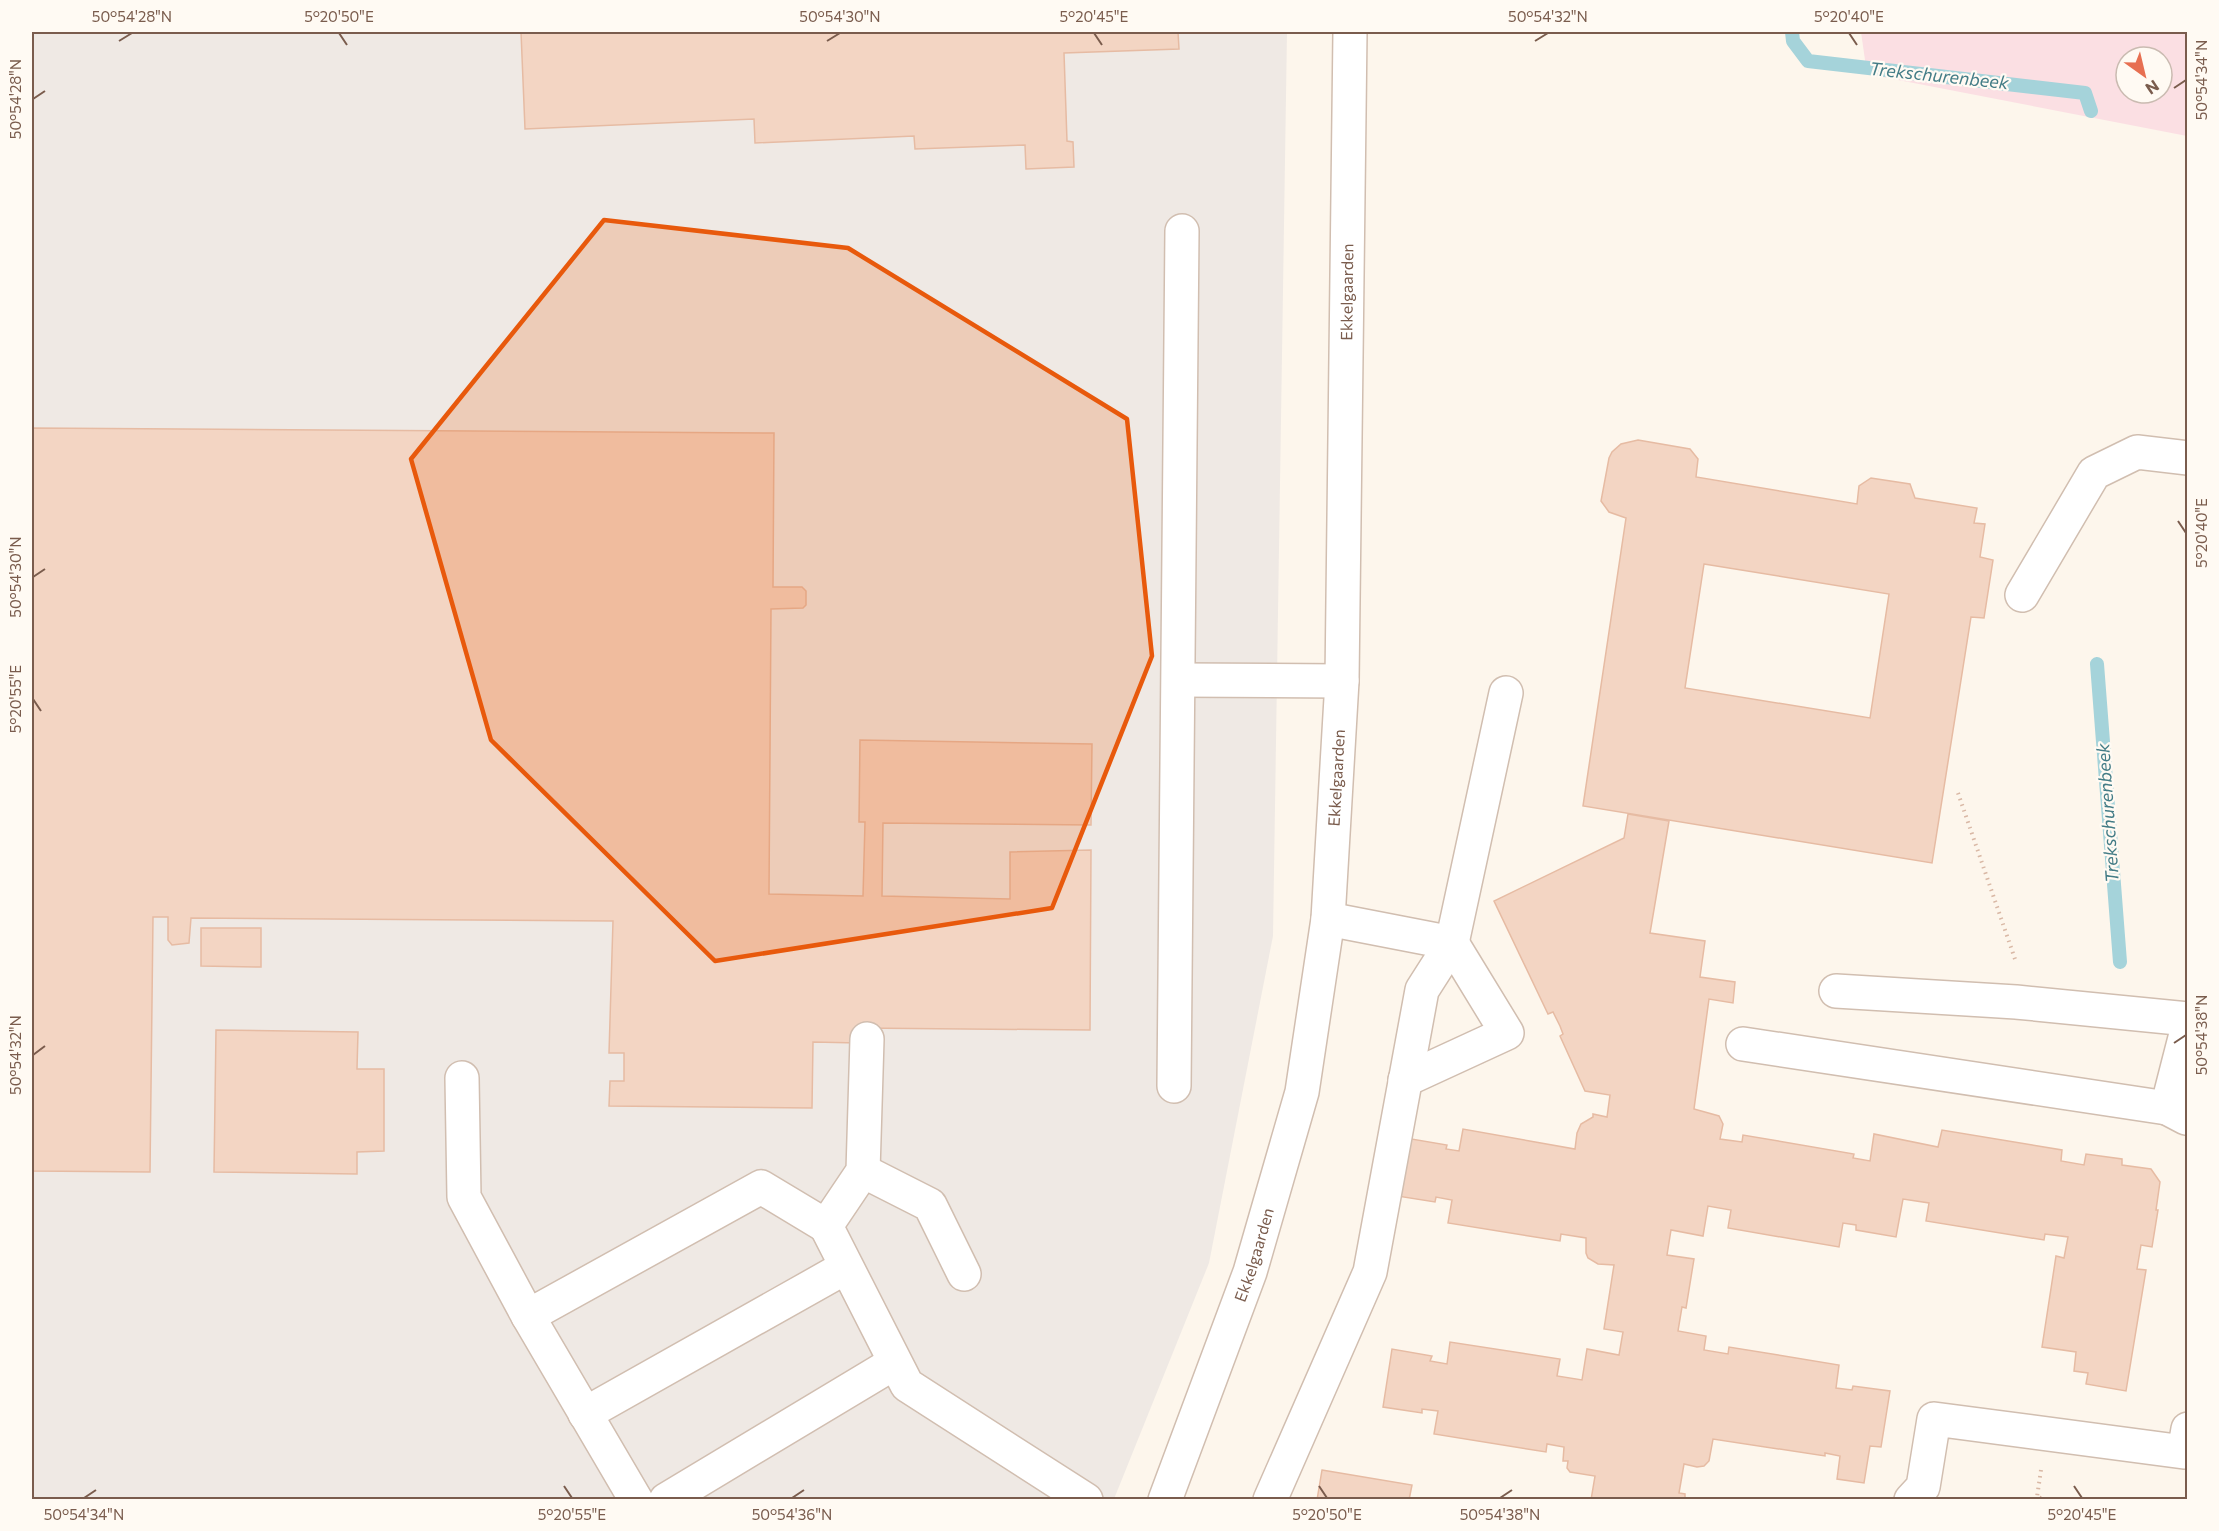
<svg xmlns="http://www.w3.org/2000/svg" width="2219" height="1531" font-family="Commissioner,sans-serif">
<style>
.industrial{fill:#efe9e4}
.medical{fill:#fbdfe3;fill-rule:evenodd}
.lines{fill:none;stroke-linecap:round;stroke-linejoin:round}
.stream{stroke:#a5d3da;stroke-width:14}
.building{fill:#f3d5c3;stroke:#e6bba3;stroke-width:1.5;fill-rule:evenodd}
.minor-casing{stroke:#d1beb0;stroke-width:36}
.path{stroke:#d9b8a5;stroke-width:4;stroke-dasharray:1.5 4.5;stroke-linecap:butt}
.minor{stroke:#fff;stroke-width:33}
.marked{fill:#e8590c;fill-opacity:0.2;stroke:#e8590c;stroke-width:4.5;stroke-linejoin:round}
.ticks{fill:none;stroke:#7a5c4d;stroke-width:2}
.labels{text-anchor:middle;stroke-width:4.5;stroke-linejoin:round;paint-order:stroke}
.street-label{font-size:16px;fill:#7a5c4d;stroke:#fffaf3}
.water-label{font-size:18px;font-style:italic;fill:#437c86;stroke:#fffaf3}
.neatline{fill:none;stroke:#7a5c4d;stroke-width:2}
.ticks-label{font-size:15px;text-anchor:middle;fill:#7a5c4d}
</style>
<rect width="100%" height="100%" fill="#fdf6ec"/>
<path class="industrial" d="M32 32H1287L1273 936 1209 1263 1114 1499H32Z"/>
<path class="medical" d="M1861 32H2187V136L1867 74ZM2126 57H2162V93H2126Z"/>
<g class="lines">
<path class="stream" d="M1792 32 1793 41 1808 61 2085 93 2091 111
M2097 664 2120 962"/>
</g>
<path class="building" d="M521 32H1178L1179 49 1064 53 1067 141 1073 142 1074 167 1026 169 1025 145 915 149 914 136 755 143 754 119 525 129Z
M32 428 774 433 773 587H802L806 591V605L803 608 771 609 769 894 863 896 865 822H859L860 740 1092 744 1091 825 883 823 882 896 1010 899V852L1091 850 1090 1030 858 1028V1043L813 1042 812 1108 609 1106 610 1081H624V1053H609L613 921 191 918 189 943 172 945 168 940V917H153L150 1172 32 1171Z
M1638 440 1690 449 1698 459 1696 477 1857 504 1859 486 1871 478 1910 484 1915 498 1977 508 1974 523 1985 524 1980 557 1993 560 1984 618 1971 617 1932 863 1583 806 1626 518 1609 512 1601 501 1609 458 1612 452 1621 444ZM1704 564 1889 594 1870 718 1685 688Z
M1628 814 1669 821 1650 933 1705 941 1700 977 1735 982 1733 1003 1709 999 1694 1109 1719 1116 1723 1124 1720 1139 1742 1142 1743 1135 1854 1154 1853 1158 1870 1161 1874 1134 1938 1147 1942 1130 2062 1150 2061 1161 2084 1165 2086 1154 2122 1159V1165L2151 1169 2160 1182 2156 1210H2158L2152 1247 2141 1245 2137 1269 2146 1270 2126 1391 2086 1384 2088 1373 2074 1371 2076 1352 2042 1347 2056 1256 2064 1258 2068 1237 2045 1234 2044 1240 1926 1221 1929 1203 1903 1199 1896 1237 1856 1230V1225L1843 1223 1839 1247 1728 1228 1731 1210 1708 1206 1703 1236 1671 1230 1667 1255 1694 1259 1686 1308 1682 1307 1678 1331 1706 1336 1704 1350 1728 1354 1729 1347 1839 1365 1836 1388 1852 1390 1853 1386 1890 1391 1881 1447 1870 1446 1864 1483 1837 1479 1840 1456 1825 1453V1456L1713 1439 1709 1461 1704 1466 1697 1467 1684 1464 1679 1493 1685 1494V1500H1591L1595 1476 1570 1472 1567 1468 1568 1461H1563L1564 1447 1547 1444 1546 1452 1434 1434 1438 1411 1422 1409V1413L1383 1407 1392 1349 1432 1356 1430 1361 1447 1364 1450 1342 1560 1359 1557 1376 1582 1380 1587 1349 1619 1355 1623 1332 1604 1329 1614 1265 1598 1264 1588 1258 1586 1253V1238L1561 1234 1560 1241 1448 1223 1452 1200 1436 1197 1435 1202 1397 1196 1406 1138 1447 1145 1446 1149 1459 1151 1463 1129 1575 1149 1577 1133 1581 1124 1593 1117V1114L1607 1117 1610 1095 1585 1091 1560 1036 1563 1034 1560 1026 1553 1012 1548 1014 1494 901 1624 838Z
M201 928H261V967L201 966Z
M216 1030 358 1032 357 1069H384V1151L357 1152V1174L214 1172Z
M1322 1470 1412 1485 1409 1500H1317Z"/>
<g class="lines">
<defs>
<g id="minor">
<path d="M2022 595 2094 473 2137 452 2188 458"/>
<path d="M1179 680 1342 681"/>
<path d="M1328 919 1452 943 1507 1033 1405 1080"/>
<path d="M1836 991 2016 1002 2188 1019"/>
<path d="M867 1039 863 1171 826 1226 907 1385 1086 1500"/>
<path d="M1743 1044 2167 1108"/>
<path d="M462 1078 464 1197 528 1316 636 1500"/>
<path d="M1174 1086 1182 231"/>
<path d="M2186 1118 2167 1108 2188 1026"/>
<path d="M863 1171 930 1205 964 1274"/>
<path d="M528 1316 761 1187 826 1226"/>
<path d="M585 1414 846 1267"/>
<path d="M666 1500 894 1363"/>
<path id="s1" d="M1165 1500 1250 1272 1302 1092 1328 919 1342 681 1350 32"/>
<path d="M1270 1500 1370 1272 1422 990 1452 943 1506 693"/>
<path d="M1911 1500 1923 1487 1934 1419 2184 1452 2188 1429"/>
</g>
</defs>
<use href="#minor" class="minor-casing"/>
<path class="path" d="M1958 793 2016 962
M2041 1470 2037 1497 2048 1500"/>
<use href="#minor" class="minor"/>
</g>
<path class="marked" d="M604 220 848 248 1127 419 1152 656 1052 908 715 961 491 740 411 459Z"/>
<path class="ticks" d="M339 33 347 45M1094 33 1102 45M1849 33 1857 45M119 41 132 33M827 41 840 33M1535 41 1548 33M2174 88 2186 80M33 99 45 91M2178 521 2186 533M33 577 45 569M33 699 41 711M2174 1043 2186 1035M33 1055 45 1046M564 1486 572 1498M1319 1486 1327 1498M2074 1486 2082 1498M84 1498 96 1490M792 1498 804 1490M1500 1498 1512 1490"/>
<g class="labels">
<g class="street-label">
<text dy="6" stroke="none"><textPath href="#s1" startOffset="1233">Ekkelgaarden</textPath></text>
<text dy="6" stroke="none"><textPath href="#s1" startOffset="747">Ekkelgaarden</textPath></text>
<text dy="6" stroke="none"><textPath href="#s1" startOffset="261">Ekkelgaarden</textPath></text>
</g>
<g class="water-label">
<text transform="translate(1939 76) rotate(6)" y="6">Trekschurenbeek</text>
<text transform="translate(2108 813) rotate(-94)" y="6">Trekschurenbeek</text>
</g>
</g>
<rect width="2219" height="1531" fill="none" stroke="#fffaf3" stroke-width="66"/>
<g transform="translate(2144 75) rotate(146)"><circle r="28" fill="#fffaf3" stroke="#cabbb1" stroke-width="1.5"/>
<path d="M0-4.5L10 22L0 15L-10 22Z" fill="#e76f51"/>
<text y="-9" font-size="16" font-weight="bold" text-anchor="middle" fill="#7a5c4d">N</text>
</g>
<rect x="33" y="33" width="2153" height="1465" class="neatline"/>
<g class="ticks-label">
<text x="132" y="22">50°54'28"N</text>
<text x="339" y="22">5°20'50"E</text>
<text x="840" y="22">50°54'30"N</text>
<text x="1094" y="22">5°20'45"E</text>
<text x="1548" y="22">50°54'32"N</text>
<text x="1849" y="22">5°20'40"E</text>
<text transform="translate(2202 80) rotate(-90)" y="5">50°54'34"N</text>
<text transform="translate(16 99) rotate(-90)" y="5">50°54'28"N</text>
<text transform="translate(2202 533) rotate(-90)" y="5">5°20'40"E</text>
<text transform="translate(16 577) rotate(-90)" y="5">50°54'30"N</text>
<text transform="translate(16 699) rotate(-90)" y="5">5°20'55"E</text>
<text transform="translate(2202 1035) rotate(-90)" y="5">50°54'38"N</text>
<text transform="translate(16 1055) rotate(-90)" y="5">50°54'32"N</text>
<text x="84" y="1520">50°54'34"N</text>
<text x="572" y="1520">5°20'55"E</text>
<text x="792" y="1520">50°54'36"N</text>
<text x="1327" y="1520">5°20'50"E</text>
<text x="1500" y="1520">50°54'38"N</text>
<text x="2082" y="1520">5°20'45"E</text>
</g>
</svg>
